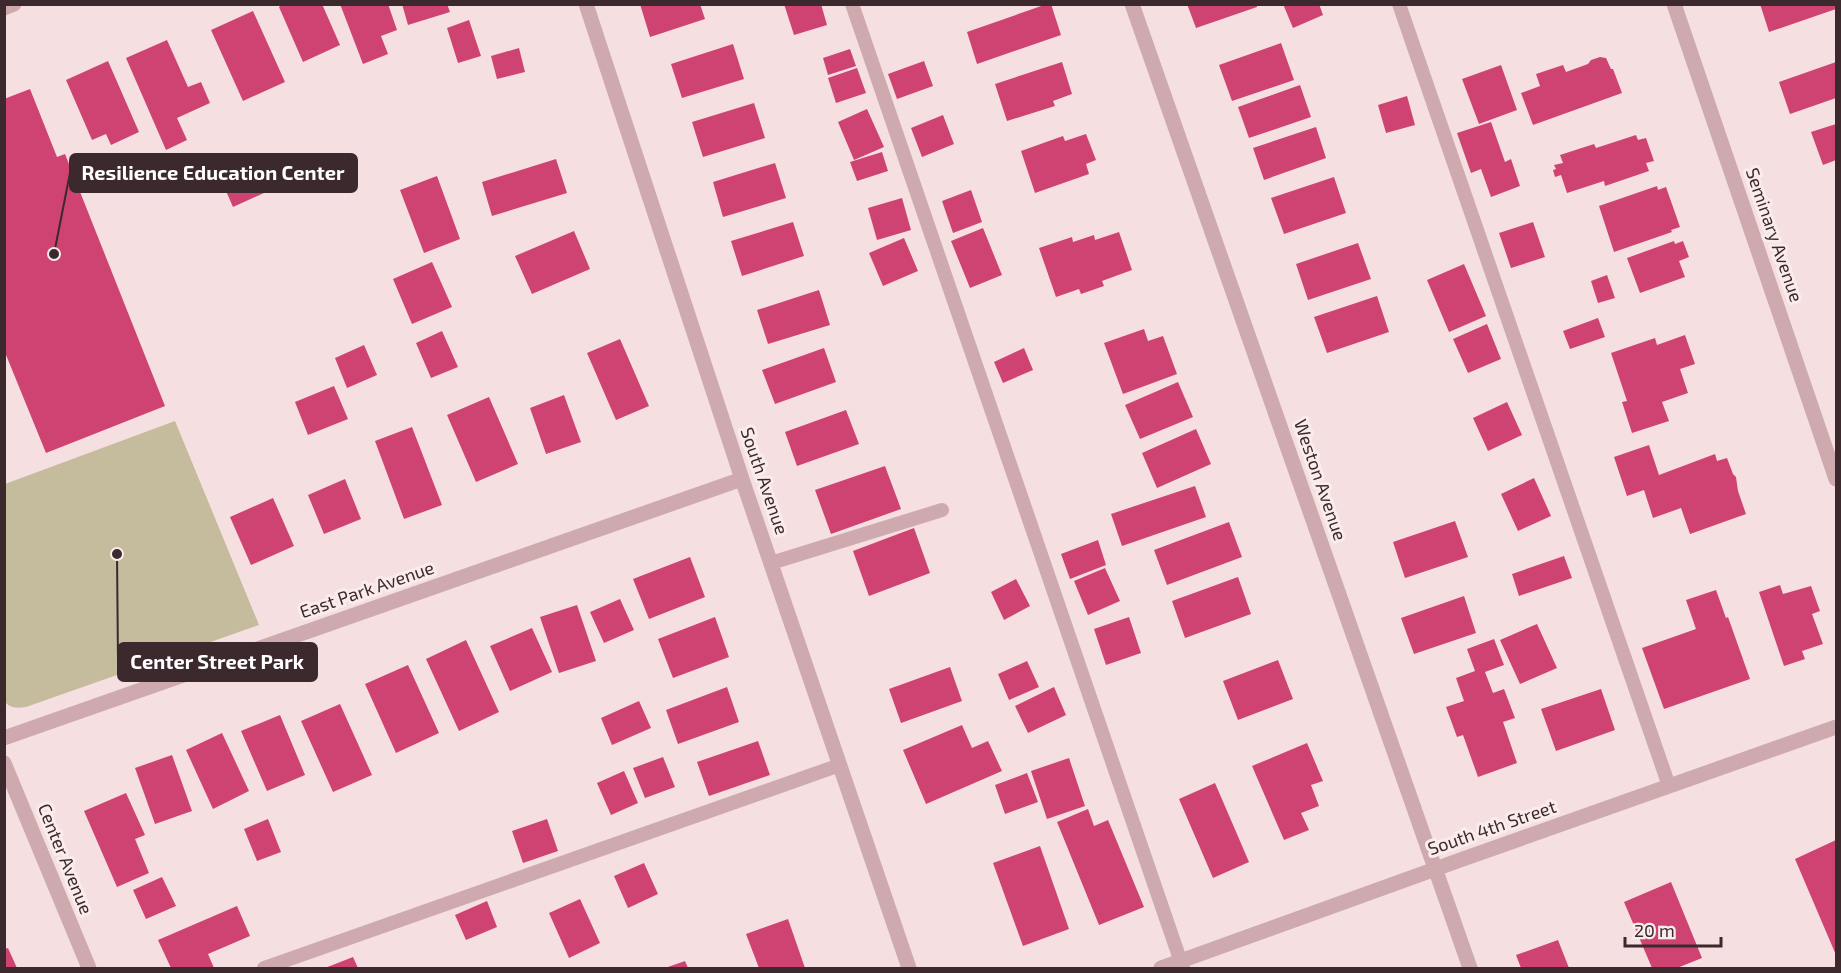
<svg xmlns="http://www.w3.org/2000/svg" width="1841" height="973" font-family="'Exo 2',sans-serif">
<style>
.green{fill:#c5bb9d}
.building{fill:#cf4373}
.lines{fill:none;stroke-linecap:round;stroke-linejoin:round}
.lane{stroke:#cea9ae;stroke-width:14}
.street{stroke:#cea9ae;stroke-width:15}
.labels{text-anchor:middle;stroke-width:6;stroke-linejoin:round;paint-order:stroke}
.street-label{font-size:18px;fill:#3b292e;stroke:#fbecec}
.leader{fill:none;stroke:#3b292e;stroke-width:2}
.callout-dot{fill:#3b292e;stroke:#fbecec;stroke-width:2}
.callout{fill:#3b292e;stroke:#3b292e;stroke-width:2}
.callout-label{font-size:20px;text-anchor:middle;font-weight:bold;fill:#fff}
</style>
<rect width="100%" height="100%" fill="#f5dfe0"/>
<path class="green" d="M175 421 259 625 26 707C17 708 11 709 4 701L5 484Z"/>
<path class="building" d="M283 4H322L340 45 303 62 279 7Z
M340 4H388L397 30 381 36 388 54 363 64Z
M402 4H447L450 12 408 25Z
M640 4H700L705 19 650 37Z
M784 4H821L827 25 794 35Z
M1047 4H1051L1061 35 977 64 967 32Z
M1187 4H1257V7L1196 28Z
M1283 4H1319L1323 15 1293 28Z
M1760 4H1835L1836 9 1769 32Z
M253 11 285 82 243 101 211 30Z
M469 20 481 56 458 63 447 28Z
M167 40 188 87 201 82 210 103 177 118 187 140 166 150 126 58Z
M1281 43 1294 80 1232 101 1219 65Z
M733 44 744 79 682 98 671 64Z
M519 48 525 72 497 79 491 56Z
M850 49 856 66 828 75 823 58Z
M1600 57 1606 58 1611 69H1613L1622 93 1533 125 1521 93 1540 86 1536 74 1563 65 1566 72 1588 64 1591 60Z
M108 61 139 132 111 145 106 134 92 140 66 80Z
M924 61 933 86 897 99 888 74Z
M1062 62 1072 94 1053 101 1055 106 1007 121 995 84Z
M1836 62V98L1790 114 1779 82Z
M1501 65 1517 110 1479 124 1462 79Z
M857 68 866 93 836 103 828 78Z
M1300 85 1311 117 1249 138 1238 107Z
M30 89 57 157 65 154 165 406 46 453 4 350V99Z
M1407 96 1415 125 1386 133 1378 105Z
M754 103 765 138 703 157 692 122Z
M867 109 884 147 854 160 838 122Z
M943 115 954 144 922 157 911 128Z
M1491 122 1505 162 1511 159 1520 186 1491 197 1481 169 1471 173 1457 133Z
M1836 124V160L1823 165 1811 132Z
M1316 127 1326 158 1264 180 1253 148Z
M1086 134 1096 160 1086 164 1089 174 1035 193 1021 151 1063 136 1065 141Z
M1636 135 1638 140 1646 138 1654 161 1646 163 1649 171 1605 186 1604 181 1567 193 1561 175 1555 177 1553 170 1556 169 1554 165 1563 163 1560 155 1594 144 1596 148Z
M882 152 888 171 857 181 850 162Z
M556 159 567 193 492 216 482 182Z
M250 161 264 193 233 207 219 175Z
M775 163 786 198 723 217 713 182Z
M437 176 460 239 424 253 400 190Z
M1334 177 1346 213 1284 234 1271 198Z
M1657 186 1658 190 1666 187 1680 227 1671 230 1672 232 1614 252 1599 206Z
M971 190 982 222 953 233 942 201Z
M902 198 911 230 877 240 868 208Z
M793 222 804 256 742 276 731 241Z
M1533 222 1545 257 1511 268 1499 233Z
M983 228 1002 275 970 288 951 241Z
M574 231 590 269 532 294 515 256Z
M1119 232 1132 270 1102 281 1104 286 1081 294 1079 289 1056 297 1039 248 1072 237 1073 242 1094 235 1095 240Z
M904 238 918 271 883 286 869 253Z
M1674 241 1675 244 1683 241 1689 257 1679 261 1685 277 1640 293 1627 258Z
M1358 243 1371 279 1308 300 1296 264Z
M432 262 452 307 412 324 393 279Z
M1464 264 1486 316 1449 332 1427 280Z
M1607 275 1615 298 1598 303 1591 281Z
M819 290 830 325 768 344 757 310Z
M1377 296 1389 332 1327 353 1314 317Z
M1598 318 1605 337 1570 349 1563 331Z
M1487 324 1501 359 1468 373 1453 339Z
M1144 329 1148 341 1163 336 1177 374 1123 394 1104 343Z
M442 331 458 367 431 378 416 343Z
M1685 335 1695 364 1680 369 1688 393 1662 402 1669 421 1632 433 1622 402 1627 401 1611 353 1655 338 1657 345Z
M620 339 649 406 616 420 587 353Z
M364 345 377 375 347 388 335 358Z
M824 348 836 382 775 404 762 370Z
M1024 348 1033 370 1003 383 994 362Z
M1178 382 1193 417 1140 439 1125 405Z
M334 386 348 419 308 435 295 402Z
M564 395 581 442 546 454 530 408Z
M489 397 518 464 476 482 447 415Z
M1507 402 1522 435 1488 451 1473 418Z
M846 410 859 444 797 466 785 432Z
M412 427 442 505 404 519 375 441Z
M1196 429 1211 464 1157 488 1142 453Z
M1649 445 1659 475 1715 454 1717 461 1727 458 1733 474 1736 477 1738 491 1746 514 1690 534 1681 508 1653 518 1644 490 1627 496 1614 457Z
M885 466 901 509 831 534 815 490Z
M1534 478 1551 516 1518 531 1501 494Z
M345 479 361 519 324 534 308 495Z
M1195 486 1206 517 1122 546 1111 514Z
M273 498 294 546 251 565 230 517Z
M1455 521 1468 557 1405 578 1393 542Z
M1229 522 1242 557 1167 585 1154 550Z
M914 528 930 573 869 596 853 551Z
M1098 540 1106 565 1070 579 1061 554Z
M1564 556 1572 578 1519 596 1512 574Z
M690 557 705 597 649 619 633 579Z
M1105 568 1120 601 1088 615 1074 581Z
M1238 577 1251 614 1185 638 1172 601Z
M1016 579 1030 606 1004 620 991 592Z
M1780 585 1783 594 1811 586 1820 611 1812 614 1823 644 1802 651 1805 659 1784 666 1759 592Z
M1716 590 1726 618 1728 617 1750 679 1664 709 1642 648 1696 629 1686 600Z
M1464 596 1476 633 1414 654 1401 618Z
M620 599 634 630 604 643 590 612Z
M577 605 596 661 559 673 540 617Z
M715 617 729 657 673 678 658 639Z
M1129 617 1141 653 1106 665 1094 629Z
M1537 624 1557 668 1520 684 1500 640Z
M532 628 552 672 510 691 490 646Z
M1494 639 1504 665 1485 672 1493 693 1504 689 1515 718 1503 722 1517 763 1478 777 1463 735 1457 737 1446 707 1464 701 1456 678 1475 671 1467 649Z
M466 640 499 712 459 731 426 659Z
M1278 660 1293 699 1238 720 1223 681Z
M1027 661 1039 687 1009 700 998 674Z
M408 665 439 733 396 753 365 684Z
M950 667 962 701 901 723 889 689Z
M727 687 739 722 678 744 666 710Z
M1054 687 1066 715 1028 733 1015 706Z
M1601 689 1615 730 1556 751 1541 709Z
M639 701 651 728 612 745 601 718Z
M340 704 372 775 333 792 301 721Z
M280 715 305 775 267 791 241 731Z
M962 725 972 748 988 741 1002 771 926 804 903 750Z
M222 733 249 791 213 809 186 750Z
M758 741 770 775 709 796 697 762Z
M1307 743 1323 781 1311 785 1319 806 1301 813 1309 830 1284 840 1252 766Z
M172 755 192 811 155 824 135 768Z
M663 757 675 787 645 798 633 768Z
M1069 758 1085 806 1047 819 1031 771Z
M624 771 638 803 611 815 597 783Z
M1027 773 1038 802 1005 814 995 785Z
M1215 783 1249 862 1213 878 1179 799Z
M126 793 145 835 135 839 149 873 117 887 84 811Z
M1088 809 1094 826 1108 820 1144 907 1099 925 1057 822Z
M268 819 281 852 257 861 244 829Z
M547 819 558 851 523 863 512 831Z
M1836 840V955L1795 859Z
M1040 846 1069 929 1023 946 993 863Z
M644 863 658 894 628 908 614 876Z
M162 877 176 906 146 919 133 890Z
M1671 882 1702 958 1677 968H1652L1624 902Z
M580 899 600 943 569 958 549 913Z
M487 901 497 927 466 940 455 915Z
M237 906 250 936 208 954 214 968H171L158 940Z
M788 919 805 968H759L746 934Z
M1558 940 1569 968H1521L1516 955Z
M8 948 17 968H4V949Z
M353 957 358 968H325Z
M685 961 688 968H665Z"/>
<g class="lines">
<path class="lane" d="M852 4 1183 968
M1399 4 1669 786
M771 563 942 510
M264 968 840 765"/>
<path class="street" d="M586 4 742 479 909 968
M1132 4 1470 968
M1674 4 1836 479
M4 8 14 4
M4 738 742 479
M4 763 89 968
M1161 968 1463 859 1836 727"/>
</g>
<g class="labels">
<g class="street-label">
<text transform="translate(1774 235) rotate(71)" y="6">Seminary Avenue</text>
<text transform="translate(1320 480) rotate(71)" y="6">Weston Avenue</text>
<text transform="translate(764 481) rotate(71)" y="6">South Avenue</text>
<text transform="translate(367 590) rotate(-19)" y="6">East Park Avenue</text>
<text transform="translate(1492 828) rotate(-19)" y="6">South 4th Street</text>
<text transform="translate(65 859) rotate(68)" y="6">Center Avenue</text>
</g>
</g>
<path class="leader" d="M54 254L70 173M117 554L118 662"/>
<g class="callout-dot">
<circle cx="54" cy="254" r="6"/>
<circle cx="117" cy="554" r="6"/>
</g>
<g class="callout">
<rect x="70" y="154" width="287" height="38" rx="6"/>
<rect x="118" y="643" width="199" height="38" rx="6"/>
</g>
<g class="callout-label">
<text x="213" y="180">Resilience Education Center</text>
<text x="217" y="669">Center Street Park</text>
</g>
<rect width="1841" height="973" fill="none" stroke="#3b292e" stroke-width="12"/>
<path d="M1625 937v9h96v-9" fill="none" stroke="#3b292e" stroke-width="3"/>
<text x="1634" y="937" font-size="18" fill="#3b292e" stroke="#fbecec" stroke-width="4.5" paint-order="stroke">20 m</text>
</svg>
